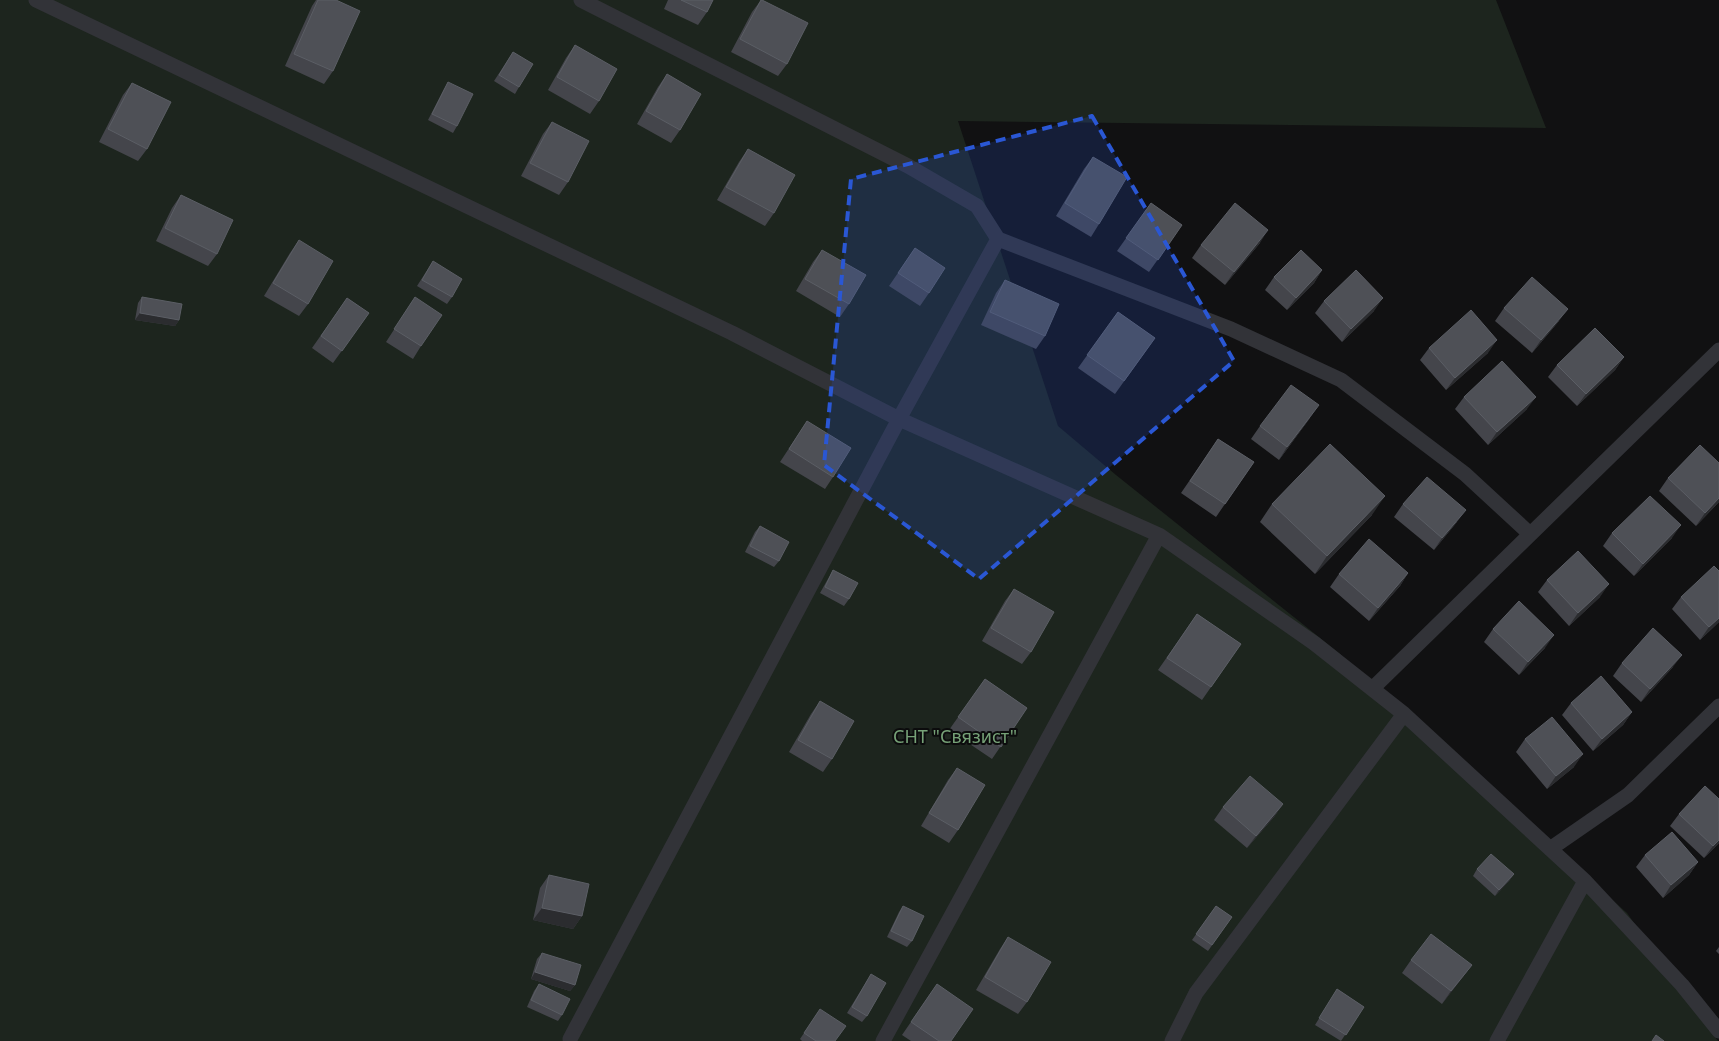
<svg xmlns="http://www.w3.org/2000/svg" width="1719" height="1041" font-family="'Noto Sans',sans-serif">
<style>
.green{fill:#1d251e}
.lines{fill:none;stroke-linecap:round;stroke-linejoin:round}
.lane{stroke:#323338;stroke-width:15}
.wall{fill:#44454b}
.shaded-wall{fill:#2b2c2f}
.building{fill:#4e5056;stroke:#5b5e65}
.marked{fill:#2a57d4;fill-opacity:0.2;stroke:#2a57d4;stroke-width:4;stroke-dasharray:10 6;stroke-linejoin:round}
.labels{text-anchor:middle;stroke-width:4;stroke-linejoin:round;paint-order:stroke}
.park-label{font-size:18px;fill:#76a177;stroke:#0c0c0d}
</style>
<rect width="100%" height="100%" fill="#111112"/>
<path class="green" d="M0 0H1496L1546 128 958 121 1058 426 1116 475 1339 653 1627 913 1718 1041H0Z"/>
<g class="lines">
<path class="lane" d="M36 0 732 333 899 419 1159 535 1314 643 1404 714 1585 881 1682 985 1719 1031
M581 0 908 166 977 206 998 239 1231 329 1341 380 1465 474 1530 534
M1372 689 1719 350
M1550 849 1628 795 1719 706
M570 1039 899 419 998 239
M883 1041 1159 535
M1172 1041 1196 993 1404 714
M1497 1041 1585 881"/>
</g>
<path class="wall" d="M316 0H336L333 71 324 84 285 66 312 6Z
M668 0H713L707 12 698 25 664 9Z
M761 0 787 64 778 76 731 52 752 12Z
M575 45 599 101 590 114 548 90 566 58Z
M513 52 519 87 515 94 494 81Z
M667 74 680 130 671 143 637 124 658 87Z
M448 82 457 126 453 133 428 120 444 89Z
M132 83 147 149 138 161 99 142 123 95Z
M552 122 568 182 559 195 521 176 543 134Z
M748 149 774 213 765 226 717 200 739 162Z
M1093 157 1099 224 1091 237 1056 216 1084 169Z
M181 195 217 254 208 266 156 241 172 208Z
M1151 203 1182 225 1149 272 1117 251Z
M299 240 308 304 299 316 264 296 290 253Z
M1260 243 1225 285 1192 258 1201 245Z
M915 248 929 293 920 306 889 286Z
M822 250 849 304 840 317 796 291 813 262Z
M433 261 452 297 447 304 417 286Z
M1322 270 1314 283 1287 310 1265 290 1274 277Z
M1005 280 1045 336 1036 349 981 325 996 293Z
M142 297 179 320 175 326 135 320 138 303Z
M415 297 421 346 413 359 386 342Z
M347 298 369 313 333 363 312 348Z
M1324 301 1374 311 1342 342 1315 313Z
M1504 308 1559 321 1532 353 1495 321Z
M1118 312 1155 338 1115 394 1078 368Z
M1429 348 1488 353 1446 390 1420 360Z
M1624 357 1615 370 1577 406 1548 377 1557 365Z
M1464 397 1527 409 1488 445 1455 409Z
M1310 418 1279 460 1251 439 1260 426Z
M807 421 833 477 825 489 780 462Z
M1218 439 1254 462 1216 517 1181 493Z
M1719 463V502L1696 526 1659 491 1668 478Z
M1272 504 1372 515 1315 574 1260 522Z
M1403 504 1457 522 1434 550 1394 517Z
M760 526 779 561 774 567 745 552 755 532Z
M1612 533 1672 538 1634 576 1603 546Z
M833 570 849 599 844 606 820 593 829 577Z
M1408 573 1400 586 1369 621 1330 587 1339 574Z
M1547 580 1600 597 1569 626 1538 592Z
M1014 589 1031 652 1022 664 982 641 1005 601Z
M1681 597 1719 622 1700 640 1672 609Z
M1197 614 1241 644 1202 700 1158 670Z
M1493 629 1545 648 1519 675 1484 642Z
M1622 663 1673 667 1641 702 1613 676Z
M985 679 1027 708 992 759 949 730Z
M820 701 832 759 823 772 789 752 811 714Z
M1571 703 1632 712 1623 725 1593 751 1562 715Z
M1525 739 1574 767 1547 789 1516 752Z
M957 768 958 830 949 843 921 826 948 780Z
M1719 799V843L1704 858 1670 826 1679 814Z
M1283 804 1274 817 1247 848 1214 820 1223 807Z
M1645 855 1698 862 1689 875 1663 898 1636 867Z
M1477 869 1514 874 1509 881 1495 896 1473 876Z
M549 875 582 916 573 929 533 920 540 888Z
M903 906 912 941 907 947 887 937 899 912Z
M1216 906 1232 917 1208 951 1192 940Z
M1008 937 1027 1002 1018 1014 976 990 1000 949Z
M1719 947V954L1716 951Z
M542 953 575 985 570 991 531 979 537 959Z
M1411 960 1472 965 1442 1004 1402 973Z
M871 974 867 1016 862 1022 847 1013Z
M539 984 562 1015 558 1021 527 1007 534 991Z
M937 984 951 1041H911L902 1035Z
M1337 989 1364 1007 1341 1041 1315 1025Z
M820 1009 835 1041H802L800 1039Z"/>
<path class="shaded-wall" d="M1268 230 1260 243 1225 285 1234 272Z
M1322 270 1314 283 1287 310 1296 298Z
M1383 298 1374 311 1342 342 1351 329Z
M1568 309 1559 321 1532 353 1541 340Z
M140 313 179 320 175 326 135 320Z
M1497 340 1488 353 1446 390 1455 378Z
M1624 357 1615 370 1577 406 1586 394Z
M1536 397 1527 409 1488 445 1497 432Z
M1319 405 1310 418 1279 460 1287 447Z
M1385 496 1372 515 1315 574 1327 556Z
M1719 498V502L1696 526 1705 513Z
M1466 510 1457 522 1434 550 1442 538Z
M1681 525 1672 538 1634 576 1643 564Z
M1408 573 1400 586 1369 621 1378 608Z
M1609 584 1600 597 1569 626 1578 613Z
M1719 618V622L1700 640 1709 627Z
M1554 635 1545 648 1519 675 1528 662Z
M1682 655 1673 667 1641 702 1650 689Z
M1632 712 1623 725 1593 751 1602 739Z
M1583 754 1574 767 1547 789 1556 776Z
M1283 804 1274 817 1247 848 1256 836Z
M1719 840V843L1704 858 1713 846Z
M1698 862 1689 875 1663 898 1671 885Z
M1514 874 1509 881 1495 896 1499 890Z
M542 908 582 916 573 929 533 920Z
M1472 965 1463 977 1442 1004 1451 991Z
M535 972 575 985 570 991 531 979Z"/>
<path class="building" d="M318 0H336L360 11 333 71 294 54Z
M681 0H713L707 12Z
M761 0H762L808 23 787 64 740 39Z
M575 45 617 69 599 101 557 77Z
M513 52 533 64 519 87 499 75Z
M667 74 701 94 680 130 646 111Z
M448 82 473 94 457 126 432 114Z
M132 83 171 102 147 149 108 129Z
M552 122 589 141 568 182 530 163Z
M748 149 795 175 774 213 726 187Z
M1093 157 1127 177 1099 224 1065 203Z
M181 195 233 220 217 254 165 228Z
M1151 203 1182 225 1158 260 1126 238Z
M1235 203 1268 230 1234 272 1201 245Z
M299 240 333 261 308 304 273 283Z
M915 248 945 268 929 293 898 273Z
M822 250 866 275 849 304 805 279Z
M1301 250 1322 270 1296 298 1274 277Z
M433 261 462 279 452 297 422 280Z
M1356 270 1383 298 1351 329 1324 301Z
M1532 277 1568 309 1541 340 1504 308Z
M1005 280 1059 304 1045 336 990 312Z
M142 297 182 304 179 320 140 313Z
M415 297 442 315 421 346 394 329Z
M347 298 369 313 342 351 321 336Z
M1471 310 1497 340 1455 378 1429 348Z
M1118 312 1155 338 1124 381 1087 355Z
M1595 328 1624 357 1586 394 1557 365Z
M1502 361 1536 397 1497 432 1464 397Z
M1291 385 1319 405 1287 447 1260 426Z
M807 421 851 448 833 477 789 449Z
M1218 439 1254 462 1225 504 1190 481Z
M1330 444 1385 496 1327 556 1272 504Z
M1700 445 1719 463V498L1705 513 1668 478Z
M1427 477 1466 510 1442 538 1403 504Z
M1650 496 1681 525 1643 564 1612 533Z
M760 526 789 542 779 561 750 546Z
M1369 539 1408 573 1378 608 1339 574Z
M1578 551 1609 584 1578 613 1547 580Z
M1714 566 1719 571V618L1709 627 1681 597Z
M833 570 858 583 849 599 825 587Z
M1014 589 1054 612 1031 652 991 628Z
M1519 601 1554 635 1528 662 1493 629Z
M1197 614 1241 644 1211 687 1167 658Z
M1653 628 1682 655 1650 689 1622 663Z
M1601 676 1632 712 1602 739 1571 703Z
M985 679 1027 708 1001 747 958 717Z
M820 701 854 721 832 759 798 740Z
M1552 717 1583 754 1556 776 1525 739Z
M957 768 985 785 958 830 929 813Z
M1250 776 1283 804 1256 836 1223 807Z
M1705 786 1719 799V840L1713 846 1679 814Z
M1672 832 1698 862 1671 885 1645 855Z
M1491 854 1514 874 1499 890 1477 869Z
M549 875 589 884 582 916 542 908Z
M903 906 924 916 912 941 891 931Z
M1216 906 1232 917 1212 945 1196 934Z
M1431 934 1472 965 1451 991 1411 960Z
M1008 937 1051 962 1027 1002 985 977Z
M542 953 581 965 575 985 535 972Z
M871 974 886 983 867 1016 852 1007Z
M539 984 570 999 562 1015 531 1000Z
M937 984 973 1009 951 1041H939L911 1022Z
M1337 989 1364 1007 1346 1035 1319 1018Z
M820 1009 846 1026 835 1041H816L804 1033Z
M1656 1035 1664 1041H1652Z"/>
<path class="marked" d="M1092 116 1234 361 979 579 824 465 851 179Z"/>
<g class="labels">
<g class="park-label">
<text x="955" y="743">СНТ "Связист"</text>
</g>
</g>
</svg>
